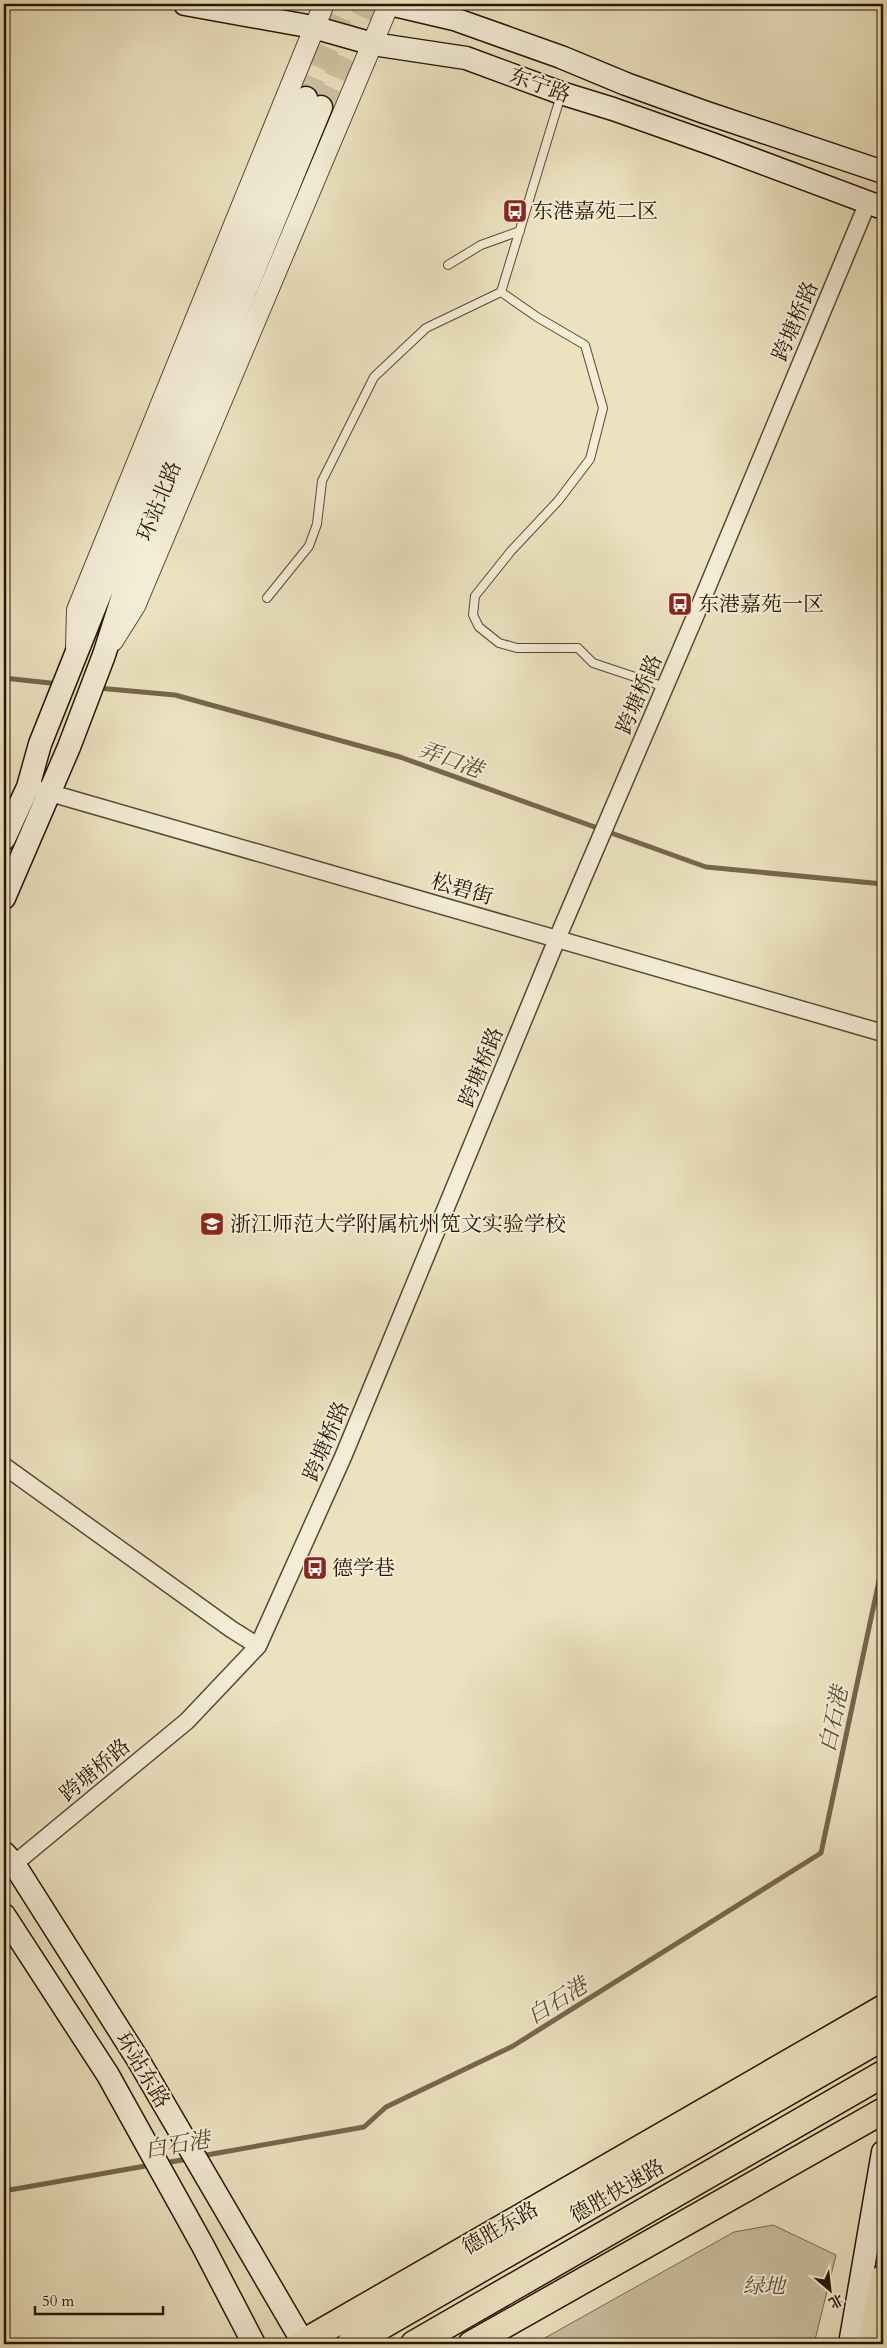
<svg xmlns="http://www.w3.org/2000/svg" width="887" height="2348" font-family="Cardo,'Noto Serif SC',serif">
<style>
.green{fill:#cbbfa0;stroke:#7a6a50}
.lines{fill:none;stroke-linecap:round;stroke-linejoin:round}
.stream{stroke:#75674d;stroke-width:5}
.secondary-tunnel{stroke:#cfc3a3;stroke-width:22;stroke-dasharray:22 11;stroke-linecap:butt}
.service-casing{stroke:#594931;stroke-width:10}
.minor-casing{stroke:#594931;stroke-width:19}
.tertiary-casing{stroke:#594931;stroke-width:22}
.secondary-casing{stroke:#281601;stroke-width:25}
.primary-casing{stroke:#281601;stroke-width:28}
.trunk-casing{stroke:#281601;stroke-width:29}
.service{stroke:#f3ecd6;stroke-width:8}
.minor{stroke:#f3ecd6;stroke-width:16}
.tertiary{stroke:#f3ecd6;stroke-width:20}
.secondary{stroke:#f3ecd6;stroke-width:22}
.primary{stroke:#ece2c0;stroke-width:25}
.trunk{stroke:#ece2c0;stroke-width:26}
.labels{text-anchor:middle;stroke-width:4;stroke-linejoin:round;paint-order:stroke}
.street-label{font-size:21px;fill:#281601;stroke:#f3ecd6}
.poi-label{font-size:21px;fill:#281601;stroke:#f3ecd6;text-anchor:start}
.park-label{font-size:21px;font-style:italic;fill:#594931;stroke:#f3ecd6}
.water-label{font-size:22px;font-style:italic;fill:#5c4c33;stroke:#f3ecd6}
</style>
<rect width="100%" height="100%" fill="#ece2c0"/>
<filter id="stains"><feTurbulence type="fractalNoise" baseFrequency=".004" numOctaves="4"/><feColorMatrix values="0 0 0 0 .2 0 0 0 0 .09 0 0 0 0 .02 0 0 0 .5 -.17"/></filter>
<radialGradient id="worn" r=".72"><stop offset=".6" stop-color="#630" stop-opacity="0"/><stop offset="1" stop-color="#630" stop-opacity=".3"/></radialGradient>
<path class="green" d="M773 2225 836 2255 814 2344H534L734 2232Z"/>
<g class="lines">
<path class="stream" d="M4 678 59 684
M98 688 175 695 400 757 706 867 883 884
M201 2156 364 2127 386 2107 513 2046 821 1853 883 1562
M164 2163 188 2159
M4 2191 151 2165"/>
<path class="secondary-tunnel" d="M306 98 347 4
M321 107 368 4"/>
<defs>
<path id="service" d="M448 265 481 245 520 231
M501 292 537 317 585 345 603 408 590 459 558 501 511 551 475 596 473 615 479 627 499 643 517 648H578L593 663 665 687
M267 598 309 546 317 524 322 481 374 377 426 328 501 292 561 95"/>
<path id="minor" d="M40 790 883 1033
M4 1466 231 1629 258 1646
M14 1864 187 1721 258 1646 343 1457 557 939 697 612 868 202"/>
<path id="tertiary" d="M113 641 135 606 389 4
M76 648 77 610 324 4"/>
<path id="secondary" d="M185 4 313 27 373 44 466 58 561 93 613 109 712 144 883 208
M390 4 454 19 561 57 626 84 704 112 883 172
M4 839 28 787 40 744 116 554 306 98
M4 898 69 747 104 655 133 564 321 107
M4 1853 14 1864 137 2058 304 2344
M4 1915 108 2075 203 2246 254 2344
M850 2344 883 2152"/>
<path id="primary" d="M300 2344 883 2008
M471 2344 883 2111
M871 2344 883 2278"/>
<path id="trunk" d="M350 2344 883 2037
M414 2344 883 2074"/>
</defs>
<use href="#service" class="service-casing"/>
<use href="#minor" class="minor-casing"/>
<use href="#tertiary" class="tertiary-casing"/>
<use href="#secondary" class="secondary-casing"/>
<use href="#primary" class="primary-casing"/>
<use href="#trunk" class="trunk-casing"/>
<use href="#service" class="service"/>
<use href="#minor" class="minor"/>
<use href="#tertiary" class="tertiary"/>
<use href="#secondary" class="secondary"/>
<use href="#primary" class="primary"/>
<use href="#trunk" class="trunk"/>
</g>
<defs>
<symbol id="bus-square" viewBox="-11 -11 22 22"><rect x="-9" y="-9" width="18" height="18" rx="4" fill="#8f2418" stroke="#f3ecd6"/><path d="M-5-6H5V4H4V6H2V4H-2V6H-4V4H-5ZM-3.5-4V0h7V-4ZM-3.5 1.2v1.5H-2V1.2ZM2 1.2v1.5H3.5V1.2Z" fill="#fff"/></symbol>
<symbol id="school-square" viewBox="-11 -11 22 22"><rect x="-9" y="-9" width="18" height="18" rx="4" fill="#8f2418" stroke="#f3ecd6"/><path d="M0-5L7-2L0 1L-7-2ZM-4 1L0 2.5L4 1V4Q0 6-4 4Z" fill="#fff"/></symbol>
</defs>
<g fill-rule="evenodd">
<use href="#bus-square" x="501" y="197" width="28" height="28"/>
<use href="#bus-square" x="666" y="590" width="28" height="28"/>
<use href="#school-square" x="198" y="1210" width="28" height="28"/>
<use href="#bus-square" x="301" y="1554" width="28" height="28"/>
</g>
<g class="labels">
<g class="street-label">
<text transform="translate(540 85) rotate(20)" y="7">东宁路</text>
<text transform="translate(795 321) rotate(-67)" y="7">跨塘桥路</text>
<text transform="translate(159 501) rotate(-68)" y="7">环站北路</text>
<text transform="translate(639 694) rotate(-67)" y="7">跨塘桥路</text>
<text transform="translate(462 889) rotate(16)" y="7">松碧街</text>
<text transform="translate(481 1067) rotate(-68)" y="7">跨塘桥路</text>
<text transform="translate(326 1441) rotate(-67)" y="7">跨塘桥路</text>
<text transform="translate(95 1770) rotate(-40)" y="7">跨塘桥路</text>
<text transform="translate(143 2070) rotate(59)" y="7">环站东路</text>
<text transform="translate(617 2191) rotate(-30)" y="7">德胜快速路</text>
<text transform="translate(500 2228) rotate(-30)" y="7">德胜东路</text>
</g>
<g class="poi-label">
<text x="532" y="218">东港嘉苑二区</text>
<text x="698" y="611">东港嘉苑一区</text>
<text x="230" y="1231">浙江师范大学附属杭州笕文实验学校</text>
<text x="332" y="1575">德学巷</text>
</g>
<g class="park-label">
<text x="764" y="2293">绿地</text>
</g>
<g class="water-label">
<text transform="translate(451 759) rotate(20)" y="8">弄口港</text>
<text transform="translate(833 1719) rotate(-78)" y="8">白石港</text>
<text transform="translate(557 2000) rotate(-32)" y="8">白石港</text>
<text transform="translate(177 2144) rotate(-10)" y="8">白石港</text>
</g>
</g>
<rect width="887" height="2348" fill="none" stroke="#ece2c0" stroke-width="20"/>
<rect x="5" y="5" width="877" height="2338" fill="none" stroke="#281601" stroke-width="2.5"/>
<rect x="10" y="10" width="867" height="2328" fill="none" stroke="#281601"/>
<g transform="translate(830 2290) rotate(152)" stroke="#f3ecd6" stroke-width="4" paint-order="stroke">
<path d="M0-4L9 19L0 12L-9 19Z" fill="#281601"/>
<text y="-8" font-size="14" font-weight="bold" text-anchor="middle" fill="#281601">北</text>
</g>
<path d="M35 2306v8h128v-8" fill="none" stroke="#281601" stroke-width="2.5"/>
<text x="42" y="2306" font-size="15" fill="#281601" stroke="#f3ecd6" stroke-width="4" paint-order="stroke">50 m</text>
<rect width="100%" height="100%" filter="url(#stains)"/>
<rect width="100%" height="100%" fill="url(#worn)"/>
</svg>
